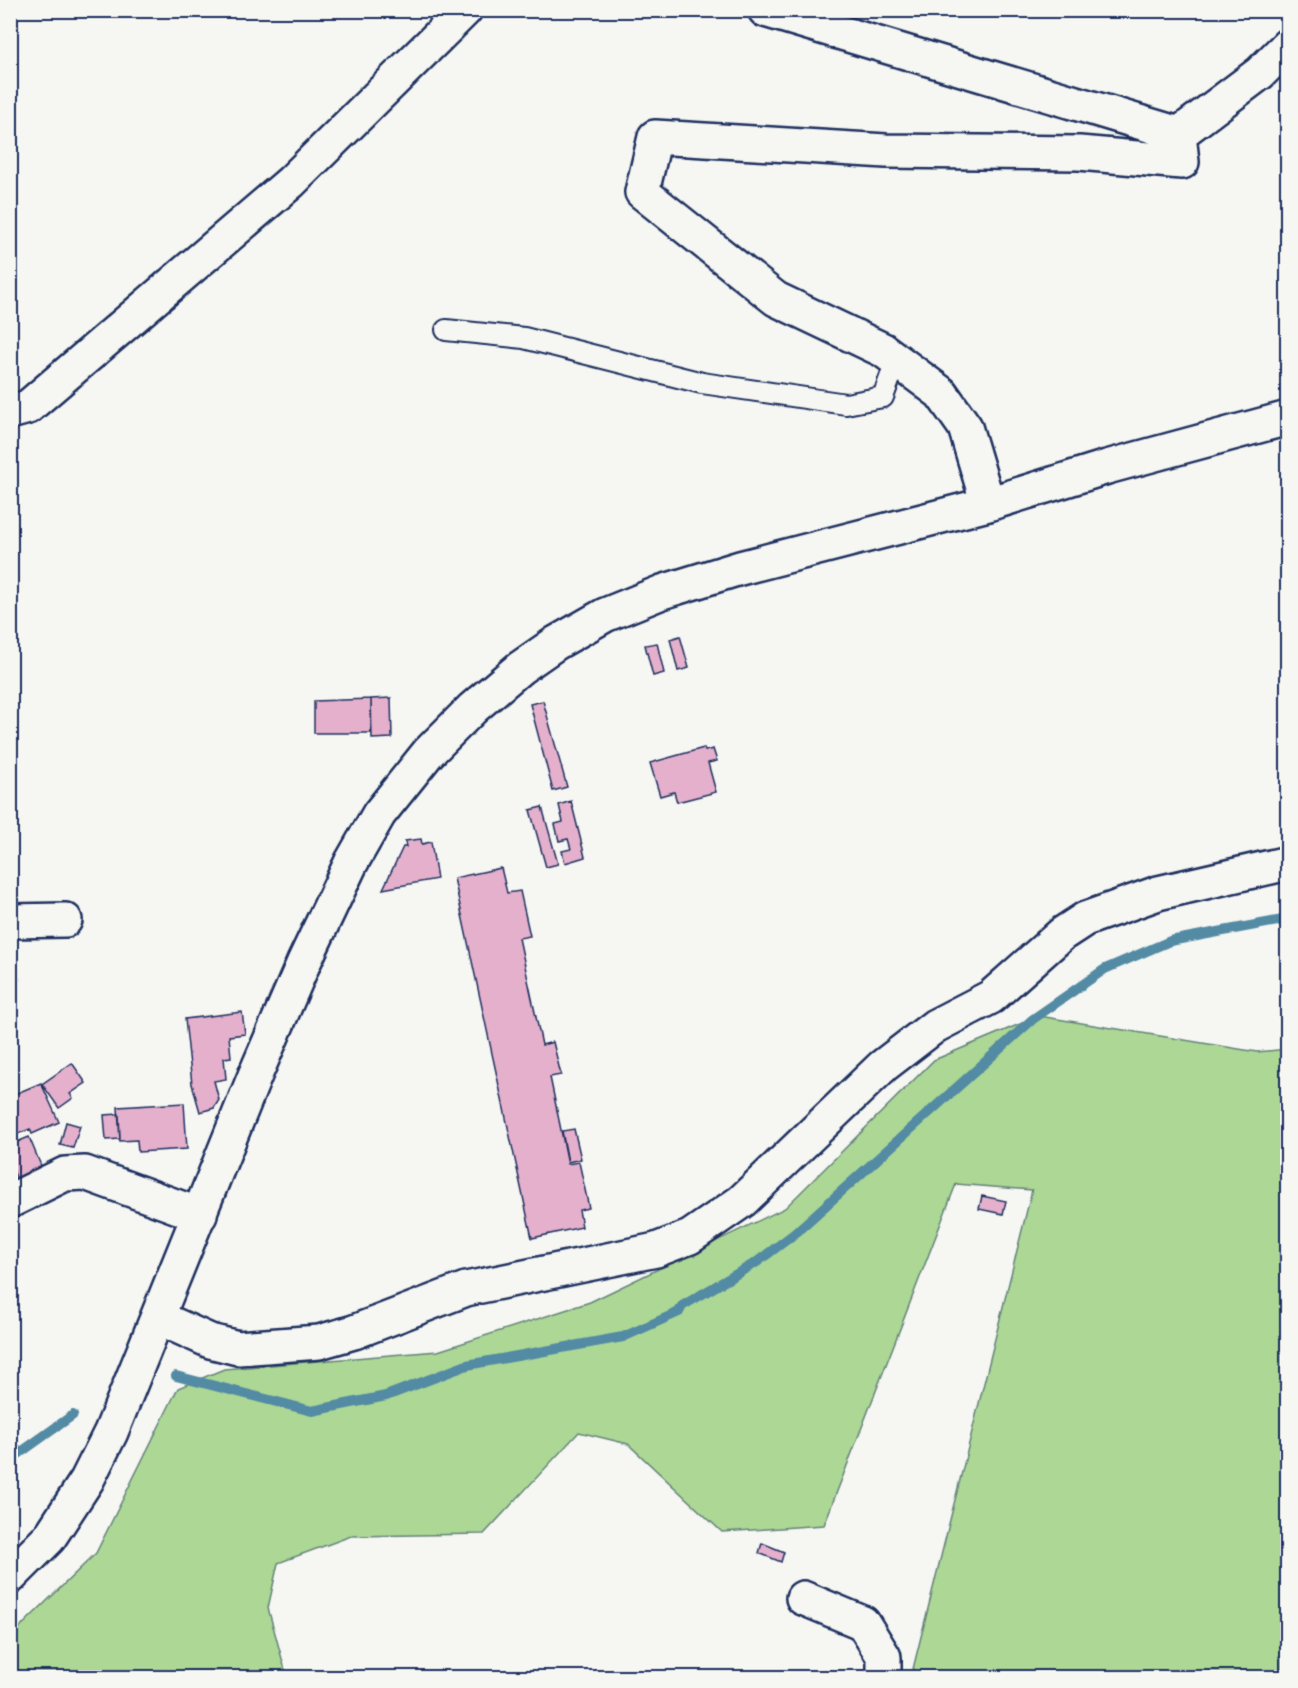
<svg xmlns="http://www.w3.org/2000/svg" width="1298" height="1688" font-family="Caveat,sans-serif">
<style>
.green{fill:#acd795;stroke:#64837a;stroke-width:1.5}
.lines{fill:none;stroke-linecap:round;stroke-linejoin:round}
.stream{stroke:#528aa4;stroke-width:10}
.building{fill:#e4b0cc;stroke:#1b2f5e;stroke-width:1.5}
.lane-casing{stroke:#1b2f5e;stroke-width:24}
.street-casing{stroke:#1b2f5e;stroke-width:38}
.secondary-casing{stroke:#1b2f5e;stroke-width:38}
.lane{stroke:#f6f6f2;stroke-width:20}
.street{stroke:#f6f6f2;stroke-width:33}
.secondary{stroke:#f6f6f2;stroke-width:33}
</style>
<rect width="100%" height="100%" fill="#f6f6f2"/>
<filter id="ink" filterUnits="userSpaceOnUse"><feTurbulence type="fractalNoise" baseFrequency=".0167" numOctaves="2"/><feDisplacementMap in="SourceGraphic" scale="12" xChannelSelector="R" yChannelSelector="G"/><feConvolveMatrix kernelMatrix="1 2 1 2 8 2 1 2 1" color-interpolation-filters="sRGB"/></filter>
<g filter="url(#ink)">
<path class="green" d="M1039 1016 1257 1052 1287 1049V1677H911L1032 1190 956 1184 824 1525 722 1532 628 1444 579 1432 484 1534 351 1536 278 1563 268 1608 287 1677 11 1678V1636L96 1553 178 1388 224 1369 438 1351 590 1302 785 1208 934 1060Z"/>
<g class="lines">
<path class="stream" d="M176 1376 312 1411 386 1396 467 1365 623 1337 679 1312 682 1306 757 1262 794 1234 1033 1019 1105 969 1170 941 1288 919
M10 1460 73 1415"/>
</g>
<path class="building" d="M680 636 689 668 678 671 670 639Z
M657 643 664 673 653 676 645 645Z
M391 698 392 738 372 739 371 699Z
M371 699V733H314V701Z
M543 701 567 787 553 791 530 704Z
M704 748 705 751 713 749 717 761 708 763 716 792 677 802 674 792 660 796 650 763Z
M571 801 585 857 565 863 562 851 571 849 568 839 559 841 555 824 563 822 559 805Z
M542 807 558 864 546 867 530 810Z
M421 839 422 844 431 842 437 879 383 889 403 847H406L405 841Z
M501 868 507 893 520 891 530 936 519 938 542 1045 553 1042 561 1075 550 1077 568 1164 579 1162 589 1208 579 1210 582 1227 532 1238 454 878Z
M10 959 19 979 10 983Z
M242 1012 245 1034 229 1036 231 1057 224 1058 226 1079 214 1081 219 1100 214 1108 200 1112 192 1084 185 1019Z
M72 1063 86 1083 70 1094 73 1098 59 1108 42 1084Z
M41 1083 59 1122 32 1134 30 1129 10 1137V1096Z
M184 1103 187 1149 138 1152 137 1140 120 1141 118 1107Z
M119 1114 120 1139 106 1140 104 1115Z
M66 1122 80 1126 73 1148 60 1145Z
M574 1129 581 1159 568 1162 562 1131Z
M29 1137 42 1168 17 1179 10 1164V1145Z
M982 1196 1006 1201 1003 1214 979 1209Z
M762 1543 784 1552 781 1562 759 1553Z"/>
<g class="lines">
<defs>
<path id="lane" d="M446 330 524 338 702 383 846 404 883 397 897 359"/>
<path id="street" d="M765 10 1179 134 1260 73 1288 45
M10 412 28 407 291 182 465 10
M988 504 965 427 941 393 883 350 776 299 642 192 655 137 886 151 1079 153 1182 162 1179 134
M10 921 65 920
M10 1201 65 1174 85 1173 200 1215
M159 1318 210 1341 238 1348 319 1342 354 1332 466 1289 656 1250 690 1237 742 1201 883 1066 935 1026 991 997 1062 934 1085 919 1158 893 1288 863
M803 1598 863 1623 884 1657V1678"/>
<path id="secondary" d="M10 1577 49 1538 87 1480 111 1432 256 1073 304 962 351 863 379 814 428 753 473 708 520 668 556 643 605 615 662 592 740 568 988 504 1107 467 1288 418"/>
</defs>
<use href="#lane" class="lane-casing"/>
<use href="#street" class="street-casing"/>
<use href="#secondary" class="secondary-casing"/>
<use href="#lane" class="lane"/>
<use href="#street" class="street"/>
<use href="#secondary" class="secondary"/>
</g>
</g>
<rect width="1298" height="1688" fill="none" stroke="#f6f6f2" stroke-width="36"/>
<rect x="18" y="18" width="1262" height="1652" fill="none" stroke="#1b2f5e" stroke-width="2" filter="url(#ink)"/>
</svg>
